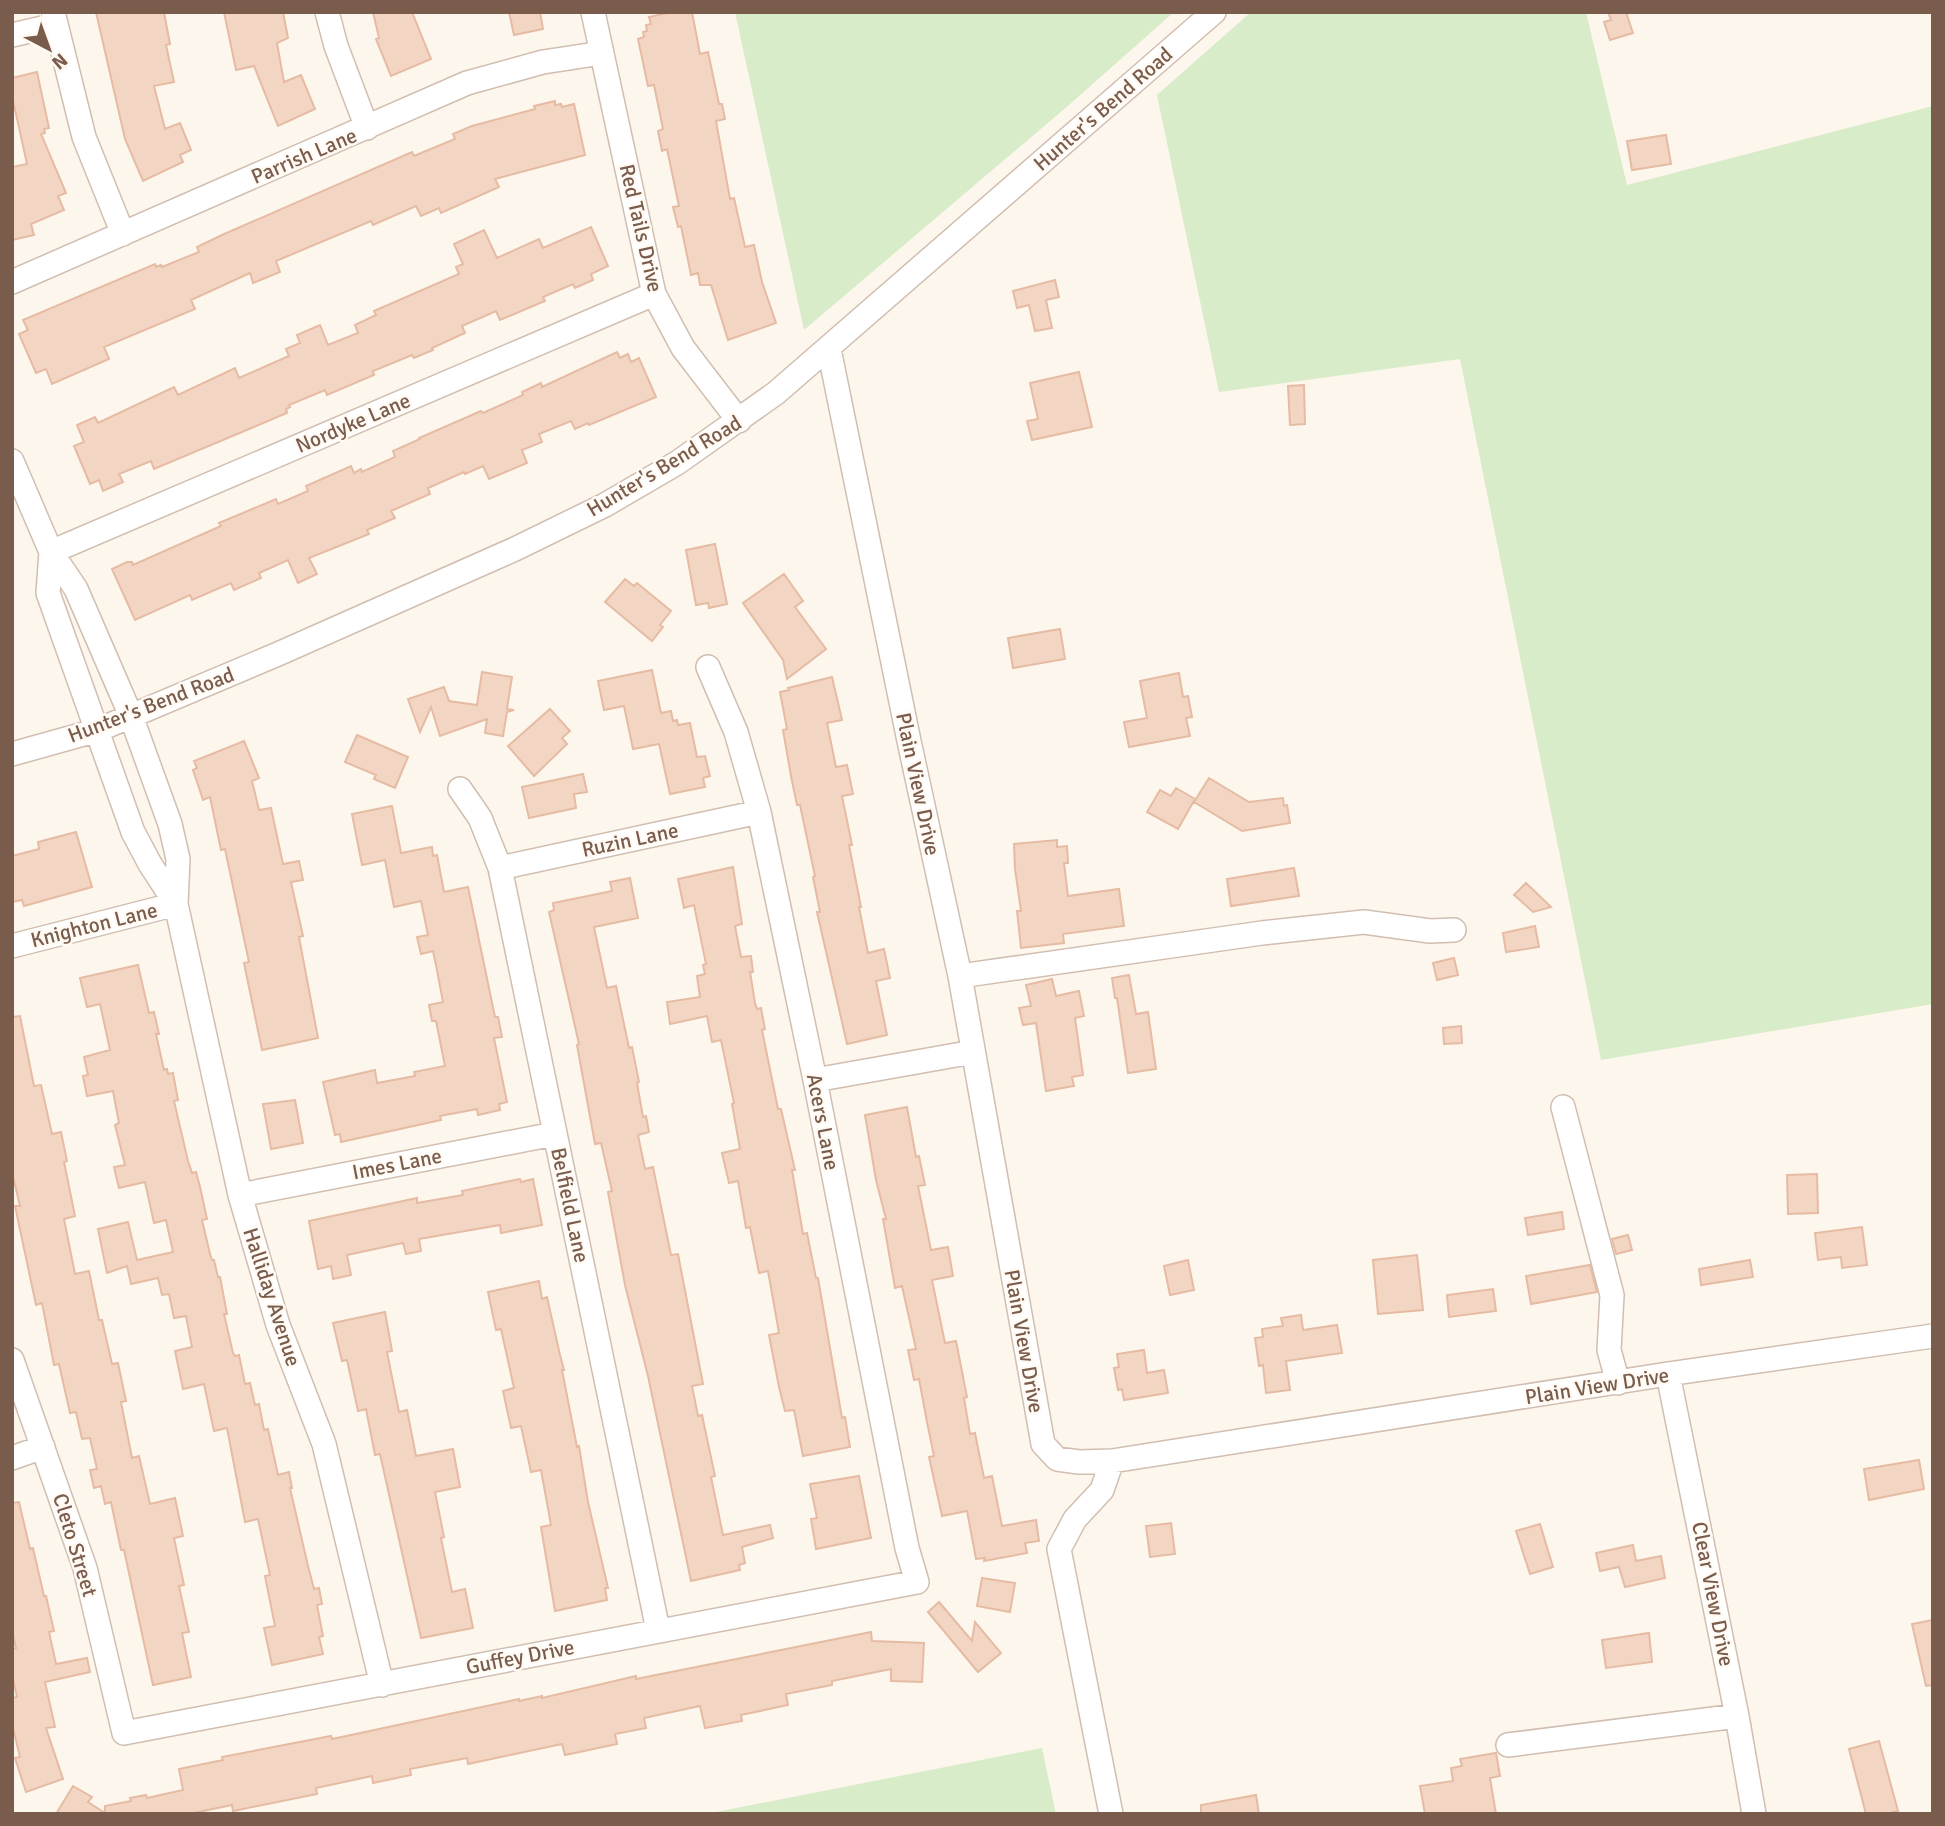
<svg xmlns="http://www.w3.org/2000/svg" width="1945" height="1826" font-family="Signika,sans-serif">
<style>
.green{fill:#d8ecc9}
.building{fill:#f3d5c3;stroke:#e6bba3;stroke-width:2}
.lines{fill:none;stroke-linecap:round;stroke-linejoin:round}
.minor-casing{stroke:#d1beb0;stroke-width:26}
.minor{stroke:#fff;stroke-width:23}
.labels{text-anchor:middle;stroke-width:5;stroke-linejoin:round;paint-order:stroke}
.street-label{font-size:21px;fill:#7a5c4d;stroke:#fffaf3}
</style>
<rect width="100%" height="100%" fill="#fdf6ec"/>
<path class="green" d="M735 12H1174L1069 105 804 330Z
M1251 12H1586L1627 185 1933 106V1004L1601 1060 1460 359 1219 392 1157 95Z
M1042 1748 1056 1814H706Z"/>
<path class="building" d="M96 12H164L170 44 166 45 174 82 154 86 165 129 180 123 191 150 180 155 183 162 143 181 125 139Z
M224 12H283L288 38 277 43 284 82 301 75 315 109 278 126 254 66 236 70Z
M373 12H412L431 59 391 76 376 39 379 38Z
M509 12H540L543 29 514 35Z
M672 12H692L700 54 708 52 719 104H722L725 119 716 121 730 199 734 198 745 247 754 245 762 282 776 323 728 340 711 285H700L698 273 691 275 681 226 678 227 673 207 679 206 667 149 662 151 658 131 663 129 654 85 648 86 638 39 644 37 643 32 647 31 646 25 651 24 649 17Z
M1608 12H1626L1633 33 1610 40 1604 22 1611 20Z
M37 72 49 128 44 129 45 133 41 134 66 193 58 196 64 210 31 224 34 235 12 240V167L27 164 12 96V78Z
M555 101V105L561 104 562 107 574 104 585 155 495 179 499 187 441 213 439 208 421 216 416 206 373 225 371 221 276 261 280 272 253 283 250 273 191 300 195 309 104 347 109 359 52 384 46 369 36 373 19 334 28 330 23 320 155 264 156 267 161 265 162 267 199 252 197 247 222 235 412 152 414 156 455 139 453 134 472 126 535 109 534 106Z
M1666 135 1671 164 1632 170 1627 141Z
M591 227 608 266 591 274 593 280 575 288 573 284 543 297 545 301 500 320 496 311 462 326 465 333 432 348 433 350 414 358 412 355 373 371 374 375 327 395 325 390 289 405 290 407 286 409 287 413 154 469 151 461 119 474 123 482 103 491 99 480 90 484 74 446 84 442 77 425 95 417 98 423 174 387 178 395 235 368 239 378 289 356 286 349 300 343 297 335 320 325 328 345 358 333 355 325 376 315 374 311 459 274 456 267 463 264 454 244 484 230 497 258 539 239 543 248Z
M1055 280 1059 297 1046 300 1052 328 1035 331 1029 305 1017 308 1013 291Z
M617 352 620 358 628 354 631 362 639 358 656 397 589 425 588 423 575 429 571 421 539 434 542 442 522 450 527 463 489 479 483 466 465 474 464 472 428 488 430 494 391 511 395 518 367 530 369 534 309 558 317 574 298 583 288 560 259 573 261 578 234 590 231 583 192 600 190 595 135 620 112 569 127 562H132L133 565 221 526 219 523 276 499 278 504 308 491 306 486 351 466 354 473 361 469 362 472 395 457 393 451 420 439 419 438 481 411 483 413 523 395 522 392 541 383 542 387Z
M1079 372 1092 427 1032 440 1027 421 1038 419 1030 383Z
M1304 385 1305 424 1290 425 1288 386Z
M715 544 727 604 709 608 708 603 696 605 686 550Z
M784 574 803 601 795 607 826 649 787 679 783 660 743 603Z
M625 579 634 586 637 583 671 611 660 625 663 627 652 641 605 602Z
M1060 629 1065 659 1013 668 1008 638Z
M652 670 661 713 671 711 673 721 677 720 678 725 690 723 697 757 705 756 710 776 703 778 705 787 670 794 659 744 633 749 624 706 604 710 598 681Z
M482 672 512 677 507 709 514 710 507 712 503 736 485 733 487 719 440 736 431 707 420 732 408 699 444 687 449 701 477 705Z
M1179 673 1183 697 1188 696 1192 717 1186 718 1190 736 1129 747 1124 722 1147 718 1140 681Z
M832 677 842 720 827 723 836 767 847 765 853 794 842 796 852 845H849L861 907H859L868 953 884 949 890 978 876 981 887 1035 847 1044 817 912H820L813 877 815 876 800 805H797L791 776 783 730 787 729 780 692 789 690 788 688Z
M550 709 570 731 562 738 567 744 534 776 508 746Z
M357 735 408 757 395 788 374 779 376 775 345 762Z
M244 741 259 778 252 781 259 810 271 808 283 864 299 861 303 880 291 882 303 936 299 937 318 1038 262 1050 244 963 249 962 225 849 221 850 210 797 203 800 193 770 197 768 194 761Z
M583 774 587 792 574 794 576 808 529 818 522 787Z
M1209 778 1249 802 1283 798 1284 806 1287 805 1290 823 1242 831 1194 802Z
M1176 788 1195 799 1178 829 1147 812 1160 790 1171 796Z
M392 806 401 853 432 847 433 856 437 855 444 892 468 887 495 1017H498L502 1037 494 1038 507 1102 499 1104 500 1110 478 1115 477 1109 440 1116 441 1120 341 1142 340 1134 335 1135 323 1082 375 1070 377 1083 415 1076 414 1072 445 1066 436 1021H432L429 1005 443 1002 436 965 433 951 421 954 417 937 428 935 421 901 394 907 385 860 362 865 352 814Z
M76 832 92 887 24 906 22 900 12 902V856L39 849 38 842Z
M1057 840V847L1067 846 1068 863H1064L1068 896 1119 889 1124 926 1063 934 1064 943 1021 948 1017 911H1021L1015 869 1014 844Z
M733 867 742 924 735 926 741 957 751 956 753 972H750L755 1003 757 1009 761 1008 765 1029 762 1030 778 1109H781L795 1170H792L803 1234 807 1233 816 1278H818L842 1418 845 1417 850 1447 803 1456 794 1410 785 1411 779 1387 769 1335 779 1333 768 1271 759 1273 750 1227 746 1228 738 1181 729 1183 722 1153 740 1149 732 1104 734 1103 721 1040 712 1042 707 1016 670 1024 667 1002 700 997 697 976 705 974 703 965 706 964 694 905 684 908 678 879Z
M1294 868 1299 896 1231 906 1227 879Z
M630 878 638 918 594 927 607 988 616 986 629 1048 632 1047 639 1082 637 1083 643 1117 646 1116 649 1132 638 1135 645 1169 653 1167 671 1255 678 1254 703 1384 692 1386 698 1416 702 1415 715 1476 711 1477 723 1535 770 1525 773 1538 742 1547 745 1563 739 1565 740 1570 691 1581 648 1376 625 1285 608 1192 612 1191 601 1143 595 1144 577 1045 579 1044 549 912 554 910 553 903 612 891 610 882Z
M1526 883 1551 907 1533 912 1521 901 1514 895Z
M1535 926 1539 947 1506 952 1503 933Z
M1454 958 1458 975 1437 980 1433 963Z
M138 965 149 1013 154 1012 159 1034H156L164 1070 167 1069 168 1074 173 1073 178 1100 174 1101 188 1161 192 1173 196 1172 200 1187 207 1219 202 1220 210 1254 212 1260H214L218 1277H220L227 1314H224L233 1353 235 1356 239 1355 245 1384 250 1383 255 1405 259 1404 264 1430 268 1429 278 1475 289 1472 292 1488H290L308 1566 314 1589 319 1588 322 1604 317 1605 323 1636 319 1637 323 1654 272 1665 264 1628 275 1626 265 1576 270 1575 258 1519 245 1522 227 1428 214 1431 204 1384 183 1389 175 1351 192 1347 186 1316 174 1318 169 1294 162 1295 158 1278 131 1284 127 1266 107 1273 98 1229 128 1222 137 1260 173 1252 166 1220 154 1223 145 1182 119 1188 114 1167 125 1165 115 1125 119 1123 113 1091 87 1096 83 1076 88 1075 84 1057 110 1050 100 1004 87 1007 80 978Z
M1129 975 1136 1014 1148 1012 1156 1069 1128 1073 1117 998H1115L1112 978Z
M1052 979 1056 996 1079 991 1084 1016 1075 1018 1083 1075 1072 1077 1074 1086 1046 1091 1036 1023 1023 1025 1019 1008 1031 1006 1026 985Z
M20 1016 34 1086 41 1085 52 1134 61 1132 67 1161 64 1162 75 1216 64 1219 75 1274 89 1271 99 1320H102L112 1364 118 1363 126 1401 121 1402 132 1458 139 1456 150 1504 175 1498 183 1536 174 1538 184 1585 179 1586 189 1632 182 1633 191 1677 153 1685 124 1550H121L111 1502 105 1504 101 1486 94 1488 90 1470 97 1469 90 1438 82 1439 76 1412 70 1413 59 1364 54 1365 42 1303 36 1305 15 1206H20L12 1172V1017Z
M1461 1026 1462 1043 1444 1044 1443 1028Z
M295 1100 303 1143 271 1149 263 1104Z
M907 1107 916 1157 919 1156 925 1185 918 1186 931 1250 948 1247 953 1276 932 1280 945 1343 956 1341 967 1397 964 1398 970 1434 975 1433 984 1478 992 1476 1002 1526 1036 1520 1039 1541 1025 1543 1027 1553 984 1561 985 1558 976 1559 967 1511 942 1516 929 1457 934 1456 927 1422 919 1379 914 1380 908 1350 916 1349 902 1286 895 1288 883 1219H886L876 1180 865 1115Z
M1817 1174 1818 1213 1788 1214 1787 1175Z
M520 1179 521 1182 533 1179 542 1225 501 1233 500 1225 419 1239 421 1251 406 1254 403 1243 347 1255 351 1275 333 1279 331 1266 318 1269 309 1221 417 1198V1203L463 1195 462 1191Z
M1562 1212 1564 1229 1528 1235 1525 1218Z
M1862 1227 1867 1265 1842 1268 1841 1257 1818 1260 1815 1233Z
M1628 1235 1632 1250 1616 1254 1612 1239Z
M1417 1255 1423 1310 1378 1314 1373 1260Z
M1188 1260 1194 1290 1170 1295 1164 1266Z
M1750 1260 1753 1277 1701 1285 1699 1269Z
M1590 1265 1597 1292 1531 1304 1526 1276Z
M539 1281 542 1299 547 1297 560 1355 564 1370H562L577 1447 579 1446 588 1502 608 1588H605L607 1600 555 1611 541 1527 551 1525 541 1470 531 1472 521 1426 511 1428 503 1391 514 1388 501 1329 496 1330 488 1292Z
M1493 1289 1496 1311 1449 1317 1447 1295Z
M385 1312 392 1351 387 1352 399 1412 407 1410 416 1456 453 1449 460 1487 435 1492 444 1537 441 1538 452 1592 465 1589 473 1628 421 1638 380 1454 375 1455 366 1409 358 1411 347 1360 342 1361 333 1323Z
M1301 1315 1303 1330 1337 1325 1342 1353 1286 1361 1290 1390 1266 1393 1263 1365 1259 1366 1255 1338 1263 1337 1262 1329 1283 1326 1281 1318Z
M1144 1350 1147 1373 1164 1370 1168 1393 1124 1400 1122 1389 1118 1390 1114 1368 1119 1367 1117 1354Z
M1919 1460 1924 1489 1869 1500 1864 1469Z
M859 1476 871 1538 816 1549 811 1519 817 1518 810 1484Z
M19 1502 30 1549 33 1548 44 1596H46L54 1631 49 1632 56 1664 87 1658 90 1672 45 1682 55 1727 46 1728 63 1779 26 1792 15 1758 20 1757 12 1724V1698L17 1697 12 1675V1649L16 1648 12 1631V1503Z
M1171 1523 1175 1554 1150 1557 1146 1526Z
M1540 1524 1553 1567 1530 1574 1516 1531Z
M1633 1545 1636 1561 1661 1556 1665 1578 1625 1587 1619 1567 1600 1571 1596 1553Z
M982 1578 1015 1583 1010 1612 977 1606Z
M939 1602 972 1641 975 1622 1001 1653 978 1672 928 1612Z
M1933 1620V1685L1926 1686 1912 1624Z
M871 1632 872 1641 924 1643 922 1682 891 1681V1669L832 1681V1685L786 1694 788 1705 741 1715 742 1721 705 1728 700 1706 644 1718 646 1728 615 1734 617 1744 565 1755 562 1744 468 1764 467 1758 410 1769 411 1775 373 1783 372 1776 316 1788 317 1794 233 1811 232 1805 189 1814H56L73 1786 92 1797 88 1802 105 1813V1806L131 1801 130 1798 146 1795 147 1798 183 1790 179 1769 223 1760 222 1757 331 1736 332 1739 519 1699V1701L542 1696V1698L636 1676V1679Z
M1649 1633 1652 1662 1606 1668 1602 1640Z
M1879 1741 1898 1811 1887 1814H1866L1849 1749Z
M1496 1753 1500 1776 1490 1778 1496 1814H1425L1420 1786 1453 1781 1451 1768 1462 1766 1460 1759Z
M1256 1795 1259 1814H1201V1805Z"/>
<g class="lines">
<defs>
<path id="minor" d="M53 12 84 137 123 234
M327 12 336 46 367 128
M593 12 654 294 683 348 739 421
M12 35 56 25
M12 282 467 83 543 62 602 53
M829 349 909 741 960 976 1043 1444 1057 1459 1079 1462 1112 1461 1668 1374 1933 1336
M12 461 51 552 76 589 131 716 170 824 178 859 176 904 240 1195 278 1325 324 1444 382 1685
M51 552 654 294
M51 552 48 593 133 832 150 864 176 904
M12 754 98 730 278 654 515 549 605 505 677 463 776 393 1214 12
M460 789 480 818 500 868 658 1630
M500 868 759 812
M12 946 176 904
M960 976 1262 933 1364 922 1430 931 1454 930
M815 1080 973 1052
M1563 1107 1612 1295 1609 1350 1618 1383
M240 1195 554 1134
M12 1360 85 1568 124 1733 917 1582 907 1548 815 1080 759 812 736 732 708 667
M1668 1374 1737 1716 1754 1814
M12 1458 43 1447
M1508 1745 1737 1716
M1111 1814 1059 1549 1075 1519 1102 1490 1112 1461"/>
</defs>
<use href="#minor" class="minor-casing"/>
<use href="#minor" class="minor"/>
</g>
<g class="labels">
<g class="street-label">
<text transform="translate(1103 109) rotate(-41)" y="7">Hunter's Bend Road</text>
<text transform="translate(304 156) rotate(-23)" y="7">Parrish Lane</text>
<text transform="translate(641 228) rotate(77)" y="7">Red Tails Drive</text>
<text transform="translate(353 423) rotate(-23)" y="7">Nordyke Lane</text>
<text transform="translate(664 466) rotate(-31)" y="7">Hunter's Bend Road</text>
<text transform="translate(151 705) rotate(-21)" y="7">Hunter's Bend Road</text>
<text transform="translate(918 784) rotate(78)" y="7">Plain View Drive</text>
<text transform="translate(630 840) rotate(-12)" y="7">Ruzin Lane</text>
<text transform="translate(94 925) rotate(-14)" y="7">Knighton Lane</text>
<text transform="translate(823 1122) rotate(79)" y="7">Acers Lane</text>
<text transform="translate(397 1164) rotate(-11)" y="7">Imes Lane</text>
<text transform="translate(570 1205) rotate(78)" y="7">Belfield Lane</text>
<text transform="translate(272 1297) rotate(72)" y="7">Halliday Avenue</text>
<text transform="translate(1024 1341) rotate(80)" y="7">Plain View Drive</text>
<text transform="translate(1597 1386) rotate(-9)" y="7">Plain View Drive</text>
<text transform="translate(75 1545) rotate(73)" y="7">Cleto Street</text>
<text transform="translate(1713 1594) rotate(79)" y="7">Clear View Drive</text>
<text transform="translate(520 1657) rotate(-11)" y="7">Guffey Drive</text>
</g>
</g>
<rect width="1945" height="1826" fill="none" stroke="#7a5c4d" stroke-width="28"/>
<g transform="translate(49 49) rotate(139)" stroke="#fffaf3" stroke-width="5" paint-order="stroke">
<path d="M0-5L12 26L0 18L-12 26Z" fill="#7a5c4d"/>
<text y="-10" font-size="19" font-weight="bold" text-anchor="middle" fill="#7a5c4d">N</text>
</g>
</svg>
